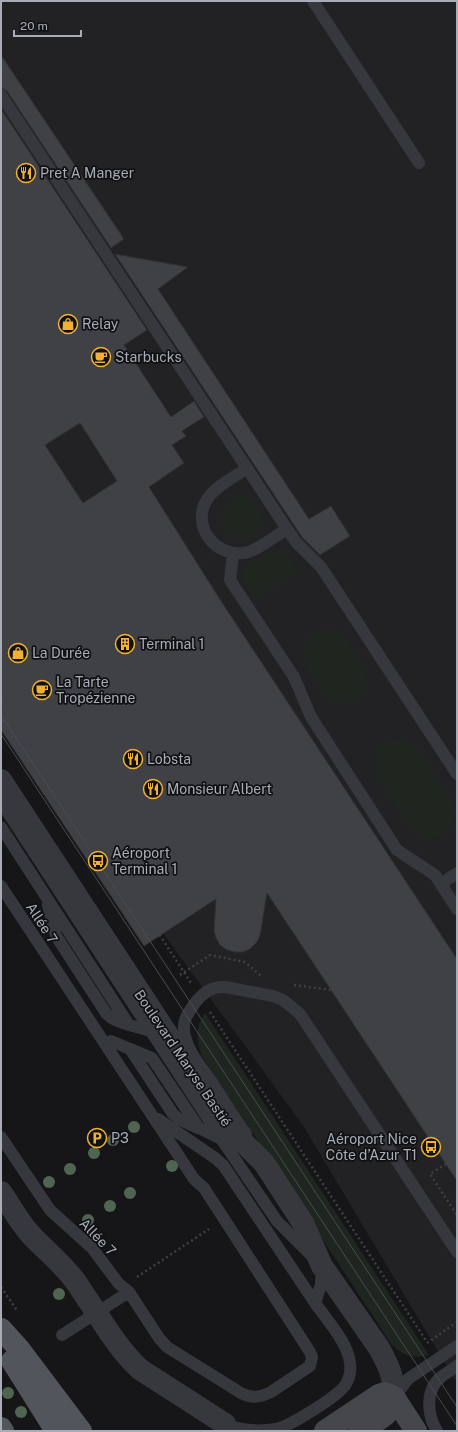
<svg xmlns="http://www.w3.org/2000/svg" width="458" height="1432" font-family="'Public Sans',sans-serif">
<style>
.built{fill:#222225}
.green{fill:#1e261f}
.building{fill:#404145;stroke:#303034;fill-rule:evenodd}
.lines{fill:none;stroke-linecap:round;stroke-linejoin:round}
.path{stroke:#3d3f44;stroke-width:2.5;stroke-dasharray:2 3;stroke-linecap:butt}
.service{stroke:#37383d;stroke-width:12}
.minor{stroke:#37383d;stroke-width:22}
.tertiary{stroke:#37383d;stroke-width:22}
.secondary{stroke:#45474d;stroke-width:22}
.primary{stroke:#53555c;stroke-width:22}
.tram{stroke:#4a4c52;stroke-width:1}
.tertiary-bridge{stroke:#37383d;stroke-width:22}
.tree{fill:#506452}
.labels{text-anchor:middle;stroke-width:3.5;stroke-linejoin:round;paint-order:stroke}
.poi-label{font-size:14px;fill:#a8adb8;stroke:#111113;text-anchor:start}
.street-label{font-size:14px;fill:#a8adb8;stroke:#111113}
</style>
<rect width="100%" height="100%" fill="#161618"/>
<path class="built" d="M1 1H457V1383L304 1127 165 936 1 685Z"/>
<path class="green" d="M239 496H248L264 521C257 542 240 543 223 532 220 515 224 505 239 496Z
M278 551H285L299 572 255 598C248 589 237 580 245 568L271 552Z
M324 630C329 630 334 630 339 633 346 637 350 645 354 652 362 666 374 681 361 696 352 705 337 706 327 698 322 693 319 686 315 680 301 660 294 639 324 630Z
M396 739C405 739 410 742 417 747L455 805C458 834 433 850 412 828L378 777 376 770 375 762 380 747 387 742Z
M205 1013 429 1355C412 1359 404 1356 392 1345L202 1056C196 1042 195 1026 205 1013Z"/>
<path class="building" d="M1 55 124 239 111 248 7 91 1 88Z
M1 109 147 330 124 345 171 417 194 401 204 417 182 431 186 436 172 445 184 463 149 487 221 601 457 959V1181L267 893 260 936 256 943 250 949 243 952H235L227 950 220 945 216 938 214 931 216 899 144 946 1 730ZM80 423 117 481 83 503 45 445Z
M115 254 188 267 158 289 309 519 331 506 350 536 320 555 302 537Z"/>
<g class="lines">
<path class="path" d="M1 692 191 983
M30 747 86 713 77 695
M180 975 210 955 245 962 261 976
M294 985 331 990
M210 1012 427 1342
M446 1164 430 1174 457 1215
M137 1277 209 1229
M1 1287 18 1312
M427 1343 457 1322"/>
<path class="service" d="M313 1 419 163
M1 95 287 529 296 542 321 567 457 774
M247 468C235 477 217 485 208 498 190 524 214 557 244 553 257 551 275 536 287 529
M233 554 230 580 294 677 311 717 397 850 435 875 457 909
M1 802 222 1140 277 1221 322 1266 321 1285 315 1303C327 1320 348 1343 350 1363 351 1369 350 1378 346 1384 339 1396 290 1426 276 1429 258 1432 241 1430 225 1424
M1 827 129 1025 151 1031
M441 884 457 873
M1 886 194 1179 204 1188 310 1352 312 1357 310 1366 271 1392C261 1397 252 1399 241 1393L167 1347 159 1338 129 1292 119 1284 92 1248 50 1210 1 1137
M48 905 56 936 106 1013C112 1020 120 1022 129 1025
M106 1045 111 1041 152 1058 199 1128 221 1139
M130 1049 173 1114 179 1119 198 1128
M158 1119 215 1158 223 1165 315 1303
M246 1134C234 1117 223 1099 212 1082 202 1067 184 1048 184 1028 183 1019 190 1010 195 1003 203 992 212 986 225 987L273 996 283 1000 300 1014 457 1252
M62 1335 129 1292
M395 1396 408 1379 457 1346
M437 1431C427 1415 425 1390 441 1377 446 1373 452 1370 457 1366"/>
<path class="minor" d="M1 780 228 1127 264 1163 303 1223 322 1266 379 1348C389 1366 394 1377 394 1397"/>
<path class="tertiary" d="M1 1192C11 1206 19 1222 31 1235 46 1251 63 1264 76 1282
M109 1332C119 1346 128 1359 141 1370L225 1424 228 1431"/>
<path class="secondary" d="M325 1431 379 1395 385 1393 394 1397 416 1431
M359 1431C372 1423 395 1415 394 1397"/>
<path class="primary" d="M1 1329 20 1350 81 1431
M12 1361 56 1431
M1 1428 3 1431"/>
<path class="tram" d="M1 715 457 1407
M1 734 457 1426"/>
<path class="tertiary-bridge" d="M76 1282 109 1332"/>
</g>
<g class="tree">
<circle cx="134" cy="1127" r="6"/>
<circle cx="113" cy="1140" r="6"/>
<circle cx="94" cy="1153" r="6"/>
<circle cx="172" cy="1166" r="6"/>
<circle cx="70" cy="1169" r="6"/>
<circle cx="49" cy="1182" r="6"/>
<circle cx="130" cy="1193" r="6"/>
<circle cx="110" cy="1206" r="6"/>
<circle cx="88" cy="1220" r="6"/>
<circle cx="59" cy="1294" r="6"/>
<circle cx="8" cy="1393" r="6"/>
<circle cx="21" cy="1412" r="6"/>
</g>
<defs>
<symbol id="restaurant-ring" viewBox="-11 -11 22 22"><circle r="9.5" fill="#111113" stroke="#f2b134" stroke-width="1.5"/><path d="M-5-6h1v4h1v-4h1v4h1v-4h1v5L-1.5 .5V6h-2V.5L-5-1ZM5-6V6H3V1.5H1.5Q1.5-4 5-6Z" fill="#f2b134"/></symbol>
<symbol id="shop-ring" viewBox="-11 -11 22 22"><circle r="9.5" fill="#111113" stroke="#f2b134" stroke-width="1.5"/><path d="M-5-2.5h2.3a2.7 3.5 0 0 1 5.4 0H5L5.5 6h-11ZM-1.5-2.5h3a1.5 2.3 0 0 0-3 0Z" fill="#f2b134"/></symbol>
<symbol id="cafe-ring" viewBox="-11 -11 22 22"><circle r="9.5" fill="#111113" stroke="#f2b134" stroke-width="1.5"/><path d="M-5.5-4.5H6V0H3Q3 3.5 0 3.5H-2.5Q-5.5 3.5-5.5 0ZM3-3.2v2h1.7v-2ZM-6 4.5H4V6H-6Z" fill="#f2b134"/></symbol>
<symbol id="building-ring" viewBox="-11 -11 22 22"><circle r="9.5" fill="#111113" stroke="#f2b134" stroke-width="1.5"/><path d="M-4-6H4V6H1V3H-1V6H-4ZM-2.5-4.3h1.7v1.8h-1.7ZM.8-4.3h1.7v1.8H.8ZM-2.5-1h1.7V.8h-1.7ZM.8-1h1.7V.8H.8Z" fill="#f2b134"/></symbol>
<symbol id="bus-ring" viewBox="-11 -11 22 22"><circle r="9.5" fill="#111113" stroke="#f2b134" stroke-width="1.5"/><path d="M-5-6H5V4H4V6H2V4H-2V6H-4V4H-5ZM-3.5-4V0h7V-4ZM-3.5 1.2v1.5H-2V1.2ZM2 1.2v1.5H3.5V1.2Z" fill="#f2b134"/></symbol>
<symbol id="parking-ring" viewBox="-11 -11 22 22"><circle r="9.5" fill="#111113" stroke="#f2b134" stroke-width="1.5"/><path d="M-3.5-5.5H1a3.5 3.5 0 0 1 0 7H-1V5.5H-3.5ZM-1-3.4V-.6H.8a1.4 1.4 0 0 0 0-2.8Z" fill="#f2b134"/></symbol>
</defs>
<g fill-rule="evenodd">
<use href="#restaurant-ring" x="15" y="162" width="22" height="22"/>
<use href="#shop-ring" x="57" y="313" width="22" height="22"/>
<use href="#cafe-ring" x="90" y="346" width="22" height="22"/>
<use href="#building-ring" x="114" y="633" width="22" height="22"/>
<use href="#shop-ring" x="7" y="642" width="22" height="22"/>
<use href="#cafe-ring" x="31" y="679" width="22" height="22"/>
<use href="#restaurant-ring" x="122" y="748" width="22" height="22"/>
<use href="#restaurant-ring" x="142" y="778" width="22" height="22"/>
<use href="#bus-ring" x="87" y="850" width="22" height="22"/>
<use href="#parking-ring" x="86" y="1127" width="22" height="22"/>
<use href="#bus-ring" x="420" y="1136" width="22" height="22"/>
</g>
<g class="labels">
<g class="poi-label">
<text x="40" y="178">Pret A Manger</text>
<text x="82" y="329">Relay</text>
<text x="115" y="362">Starbucks</text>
<text x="139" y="649">Terminal 1</text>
<text x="32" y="658">La Durée</text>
<text x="56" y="687">La Tarte<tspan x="56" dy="16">Tropézienne</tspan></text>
<text x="147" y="764">Lobsta</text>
<text x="167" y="794">Monsieur Albert</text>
<text x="112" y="858">Aéroport<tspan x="112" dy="16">Terminal 1</tspan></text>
<text x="111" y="1143">P3</text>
<text x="417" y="1144" text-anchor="end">Aéroport Nice<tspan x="417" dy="16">Côte d’Azur T1</tspan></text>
</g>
<g class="street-label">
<text transform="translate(42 923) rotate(57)" y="5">Allée 7</text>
<text transform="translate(183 1058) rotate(56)" y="5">Boulevard Maryse Bastié</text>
<text transform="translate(98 1237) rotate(46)" y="5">Allée 7</text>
</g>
</g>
<rect width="458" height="1432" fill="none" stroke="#a8adb8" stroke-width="4"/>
<path d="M14 30v6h67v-6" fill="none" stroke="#a8adb8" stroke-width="2"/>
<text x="20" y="30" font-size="12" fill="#a8adb8" stroke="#111113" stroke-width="3" paint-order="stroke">20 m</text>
</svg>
